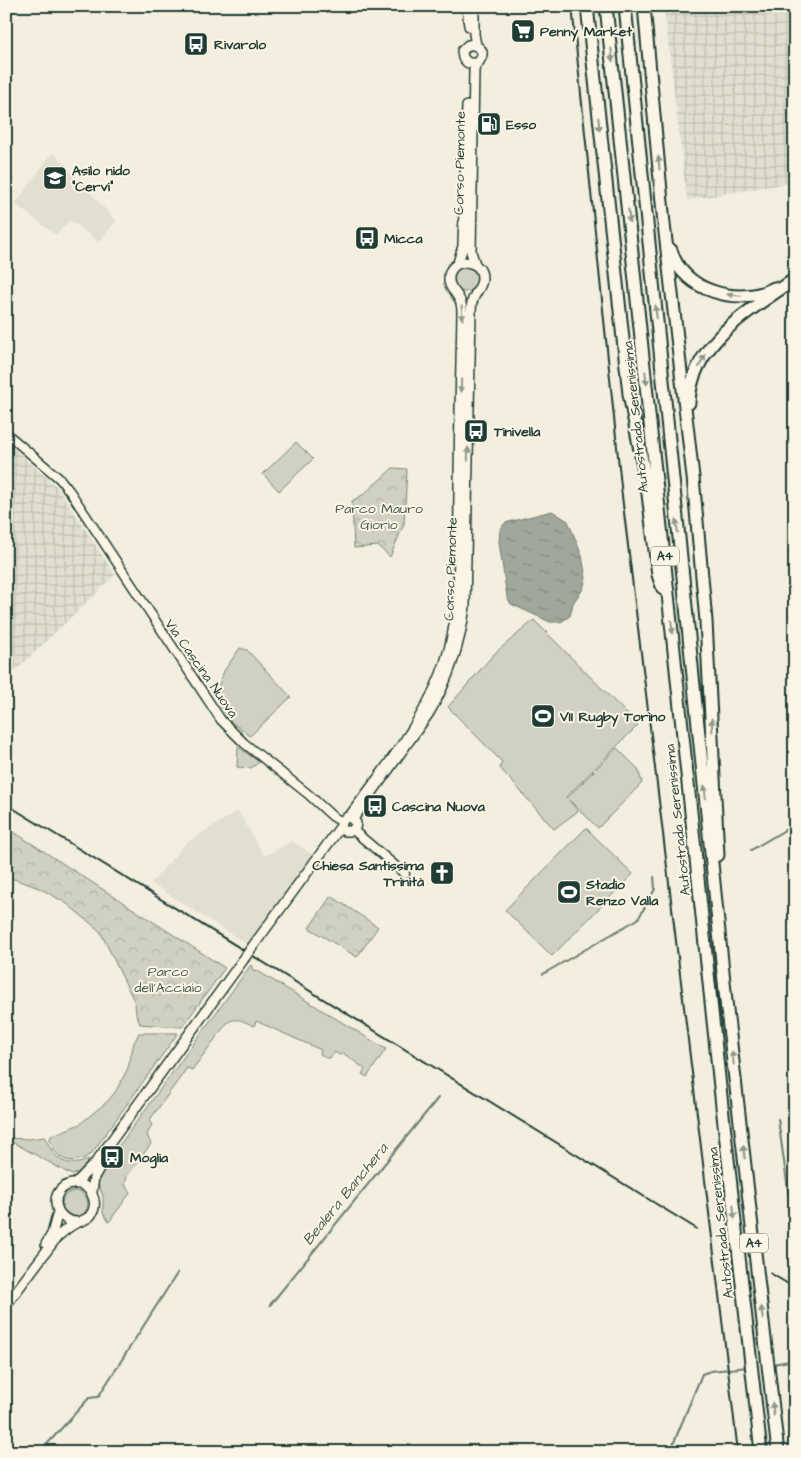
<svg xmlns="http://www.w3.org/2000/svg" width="801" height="1458" font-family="'Architects Daughter',sans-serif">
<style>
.built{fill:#e1dfd0}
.industrial{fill:url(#industrial-grid)}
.grass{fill:#d0d1c2;stroke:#78877b}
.park{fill:url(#park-crowns);stroke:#78877b}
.water{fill:url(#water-ripples);stroke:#6c7d72}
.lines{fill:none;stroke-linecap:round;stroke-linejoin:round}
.stream{stroke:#6c7d72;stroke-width:2}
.tertiary-casing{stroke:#1f3d34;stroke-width:11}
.secondary-casing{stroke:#1f3d34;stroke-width:12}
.motorway-casing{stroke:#1f3d34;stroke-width:15}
.tertiary{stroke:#fcf5e5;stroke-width:8}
.secondary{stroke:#fcf5e5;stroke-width:9}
.motorway{stroke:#fcf5e5;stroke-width:11}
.rail{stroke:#1f3d34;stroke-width:2}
.secondary-bridge-casing{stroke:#1f3d34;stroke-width:12;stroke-linecap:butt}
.secondary-bridge{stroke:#fcf5e5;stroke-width:9}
.oneway{fill:#8e998c}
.labels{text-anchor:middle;stroke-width:4;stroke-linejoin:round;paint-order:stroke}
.shield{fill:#fcf5e5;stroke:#617469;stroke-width:1}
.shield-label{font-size:12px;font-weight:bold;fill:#1f3d34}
.poi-label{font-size:14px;font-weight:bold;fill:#1f3d34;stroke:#fcf5e5;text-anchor:start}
.street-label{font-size:14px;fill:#1f3d34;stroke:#fcf5e5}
.park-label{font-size:14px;fill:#425b50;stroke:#fcf5e5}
.water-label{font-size:15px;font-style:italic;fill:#465d53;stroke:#fcf5e5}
</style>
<defs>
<pattern id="industrial-grid" width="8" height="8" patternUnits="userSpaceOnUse" patternTransform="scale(1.25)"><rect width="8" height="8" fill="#e1dfd0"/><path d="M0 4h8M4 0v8" fill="none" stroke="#c1c0b3"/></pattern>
<pattern id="park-crowns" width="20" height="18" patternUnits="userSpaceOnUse" patternTransform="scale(1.25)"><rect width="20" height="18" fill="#d0d1c2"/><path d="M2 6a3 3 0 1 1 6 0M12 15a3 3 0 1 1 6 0" fill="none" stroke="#b2b4a7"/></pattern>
<pattern id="water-ripples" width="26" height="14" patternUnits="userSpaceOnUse" patternTransform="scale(1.25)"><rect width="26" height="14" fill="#a0a89b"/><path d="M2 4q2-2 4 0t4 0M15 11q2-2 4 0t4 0" fill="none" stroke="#828a7f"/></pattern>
</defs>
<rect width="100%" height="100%" fill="#f3eede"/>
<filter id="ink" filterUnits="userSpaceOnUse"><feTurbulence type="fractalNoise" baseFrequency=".02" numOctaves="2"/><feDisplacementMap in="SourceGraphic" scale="10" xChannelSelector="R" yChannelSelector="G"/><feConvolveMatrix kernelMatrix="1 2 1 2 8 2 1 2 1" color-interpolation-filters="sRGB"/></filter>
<g filter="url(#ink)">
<path class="built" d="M53 152 116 221 99 242 70 220 56 235 15 204Z
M238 811 264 856 292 841 313 855 247 944 151 883 186 843Z"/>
<path class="industrial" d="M664 6H795V182L687 200Z
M6 441 58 488 115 575 9 677 6 682Z"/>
<path class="grass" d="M452 279a13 13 0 1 1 26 0a13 13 0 1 1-26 0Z
M296 442 313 459 279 491 263 474Z
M534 620 638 725 566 797 567 798 617 748 638 769 642 783 598 828 569 800 578 811 554 829 500 768 502 762 448 707 494 654Z
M240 648 247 650 291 697 250 736 229 720 215 695 224 671Z
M238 747 259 762 251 768 237 767Z
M586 828 633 874 552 956 505 910Z
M251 965 254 972 256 970 386 1049 367 1077 362 1074 365 1069 343 1053 339 1055 335 1052 330 1058H326L320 1054 321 1050 256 1021 254 1026C245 1022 236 1016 227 1023L192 1070 187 1068 149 1121 152 1124 147 1135 151 1144 127 1176 125 1185 130 1193 109 1222 103 1213V1196L98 1184 102 1171 114 1155 113 1154Z
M139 1033H178L92 1153C75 1167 55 1162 50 1139L51 1136 80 1124 108 1101 116 1091 128 1068 134 1043Z
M44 1137C48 1141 49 1147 52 1151 60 1164 76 1167 88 1159L90 1161 84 1170 72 1175 7 1139 6 1138 30 1139Z
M62 1204a13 13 0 1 1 26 0a13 13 0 1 1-26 0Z"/>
<path class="park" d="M393 468 407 469 404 524 390 557 378 546 354 548 352 501 364 494Z
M6 827 225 968 182 1027 140 1024 136 1014 135 1003 100 931 66 903 39 888 14 879 6 878Z
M331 896 378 927 357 957 309 928Z"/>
<path class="water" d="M552 511 568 521 582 556 586 578 583 589 573 603 570 616 561 622H550L511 604 507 597 499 542 500 530 505 523Z"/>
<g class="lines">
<path class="stream" d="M751 850 795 824
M543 974 638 919 655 889 654 877
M778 1119 795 1239
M270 1305 438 1098
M773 1364 795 1360
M40 1452 89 1398 98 1397 178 1272
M670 1452 702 1374 711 1371 748 1367"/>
<defs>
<path id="tertiary" d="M6 433 60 479 71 493 221 720 244 743 308 794 332 816 342 822
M353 830 405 874"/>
<path id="secondary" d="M467 6 469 26
M474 6V34L476 45
M458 263 463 246 467 106
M475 264 471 252 474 70C475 65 479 63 481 58 485 49 476 44 468 45L462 51 463 58 468 63H476
M349 817C383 771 427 718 445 663 463 609 458 550 459 494 459 433 461 373 462 312 462 307 461 301 458 297 455 291 449 288 449 280 447 257 483 256 482 279 482 286 477 290 474 297 472 301 471 307 471 312L465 606C460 645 449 679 429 713L353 819
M253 946 341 826 343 820 347 817 351 818 356 823 355 828 351 831H345
M75 1184 96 1162 243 960
M92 1192 94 1177 101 1165
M46 1244 52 1234 58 1212
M6 1305 57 1237C63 1232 69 1226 76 1223 81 1221 86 1220 90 1216 101 1203 90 1181 72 1184 48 1188 52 1221 77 1222"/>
<path id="motorway" d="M587 6 629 394 647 486 658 575 663 589
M606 6 722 1106 761 1452
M625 6 726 1001 778 1452
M644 6 664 224 693 477 706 621 718 855
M671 250C682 291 739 307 774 288
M689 403C691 342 751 310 795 279"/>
</defs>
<use href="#tertiary" class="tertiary-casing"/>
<use href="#secondary" class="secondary-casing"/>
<use href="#motorway" class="motorway-casing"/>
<use href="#tertiary" class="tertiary"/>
<use href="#secondary" class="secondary"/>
<use href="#motorway" class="motorway"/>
<path class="rail" d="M572 6 622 496 738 1452
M6 804 697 1229
M770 1273 795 1288"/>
<defs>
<path id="secondary-bridge" d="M243 960 253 946"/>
</defs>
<use href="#secondary-bridge" class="secondary-bridge-casing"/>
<use href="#secondary-bridge" class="secondary-bridge"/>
</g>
<defs><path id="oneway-solid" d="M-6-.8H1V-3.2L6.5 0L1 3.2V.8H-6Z" transform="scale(1.25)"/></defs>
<g class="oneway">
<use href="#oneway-solid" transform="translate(612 55) rotate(84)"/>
<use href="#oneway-solid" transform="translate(599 124) rotate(84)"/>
<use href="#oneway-solid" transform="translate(659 163) rotate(-95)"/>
<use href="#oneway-solid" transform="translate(629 216) rotate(84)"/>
<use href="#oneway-solid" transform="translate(734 295) rotate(-175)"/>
<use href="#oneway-solid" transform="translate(656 312) rotate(-96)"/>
<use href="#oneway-solid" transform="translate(462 313) rotate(87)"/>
<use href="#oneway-solid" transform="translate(702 361) rotate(-63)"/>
<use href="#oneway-solid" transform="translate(646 378) rotate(84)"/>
<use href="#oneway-solid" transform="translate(461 386) rotate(91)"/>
<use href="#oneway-solid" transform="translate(468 454) rotate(-89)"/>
<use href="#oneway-solid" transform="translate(677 526) rotate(-96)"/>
<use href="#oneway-solid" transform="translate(672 627) rotate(84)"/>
<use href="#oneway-solid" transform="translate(712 725) rotate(-93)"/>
<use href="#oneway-solid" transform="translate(705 792) rotate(-96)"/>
<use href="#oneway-solid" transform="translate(733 1058) rotate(-97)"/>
<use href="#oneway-solid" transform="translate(744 1152) rotate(-97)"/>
<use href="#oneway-solid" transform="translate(734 1212) rotate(84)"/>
<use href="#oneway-solid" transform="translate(762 1313) rotate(-97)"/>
<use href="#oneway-solid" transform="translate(773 1409) rotate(-97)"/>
</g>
</g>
<defs>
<symbol id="supermarket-square" viewBox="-11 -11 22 22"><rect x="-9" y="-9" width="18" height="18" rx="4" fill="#1f3d34" stroke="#fcf5e5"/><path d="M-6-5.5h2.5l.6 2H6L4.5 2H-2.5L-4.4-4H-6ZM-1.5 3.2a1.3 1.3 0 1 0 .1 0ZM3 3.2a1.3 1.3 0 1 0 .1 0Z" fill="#fff"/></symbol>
<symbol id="bus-square" viewBox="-11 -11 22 22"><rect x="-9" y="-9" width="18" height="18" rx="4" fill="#1f3d34" stroke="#fcf5e5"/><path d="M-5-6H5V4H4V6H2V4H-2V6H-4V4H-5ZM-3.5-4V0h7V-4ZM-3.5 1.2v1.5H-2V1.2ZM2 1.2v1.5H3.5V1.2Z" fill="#fff"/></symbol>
<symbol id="fuel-square" viewBox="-11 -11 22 22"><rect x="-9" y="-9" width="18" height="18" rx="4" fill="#1f3d34" stroke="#fcf5e5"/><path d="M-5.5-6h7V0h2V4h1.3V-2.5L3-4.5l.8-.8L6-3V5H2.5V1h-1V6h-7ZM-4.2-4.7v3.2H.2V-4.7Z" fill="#fff"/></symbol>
<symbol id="school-square" viewBox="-11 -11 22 22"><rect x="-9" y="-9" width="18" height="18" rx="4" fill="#1f3d34" stroke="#fcf5e5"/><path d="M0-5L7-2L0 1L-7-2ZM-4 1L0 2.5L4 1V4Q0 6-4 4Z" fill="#fff"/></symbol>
<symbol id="stadium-square" viewBox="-11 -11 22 22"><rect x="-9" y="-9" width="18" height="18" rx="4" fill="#1f3d34" stroke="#fcf5e5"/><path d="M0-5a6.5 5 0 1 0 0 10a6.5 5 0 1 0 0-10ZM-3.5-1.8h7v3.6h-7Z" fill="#fff"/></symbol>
<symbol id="church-square" viewBox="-11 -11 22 22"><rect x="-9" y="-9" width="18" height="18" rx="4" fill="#1f3d34" stroke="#fcf5e5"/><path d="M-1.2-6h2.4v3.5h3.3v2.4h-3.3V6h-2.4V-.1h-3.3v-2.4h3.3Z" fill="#fff"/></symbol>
</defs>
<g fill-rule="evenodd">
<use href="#supermarket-square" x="509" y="17" width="28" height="28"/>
<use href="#bus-square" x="182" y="30" width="28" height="28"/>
<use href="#fuel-square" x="475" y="110" width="28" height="28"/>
<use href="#school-square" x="41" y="164" width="28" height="28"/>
<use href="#bus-square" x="353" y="224" width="28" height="28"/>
<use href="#bus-square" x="462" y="417" width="28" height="28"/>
<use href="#stadium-square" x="529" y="702" width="28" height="28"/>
<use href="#bus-square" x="361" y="792" width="28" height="28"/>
<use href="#church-square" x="428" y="859" width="28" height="28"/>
<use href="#stadium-square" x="555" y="878" width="28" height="28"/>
<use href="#bus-square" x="98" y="1143" width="28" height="28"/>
</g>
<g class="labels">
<g class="shield">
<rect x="651" y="546.5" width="28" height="19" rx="4"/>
<rect x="740" y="1233.5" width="28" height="19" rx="4"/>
</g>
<g class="shield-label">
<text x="665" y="560">A4</text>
<text x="754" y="1247">A4</text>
</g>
<g class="poi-label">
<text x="540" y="36">Penny Market</text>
<text x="214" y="49">Rivarolo</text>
<text x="506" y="129">Esso</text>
<text x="72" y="175">Asilo nido<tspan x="72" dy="16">"Cervi"</tspan></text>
<text x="384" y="243">Micca</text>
<text x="494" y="436">Tinivella</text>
<text x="560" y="721">VII Rugby Torino</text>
<text x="392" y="811">Cascina Nuova</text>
<text x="424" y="870" text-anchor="end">Chiesa Santissima<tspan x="424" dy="16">Trinità</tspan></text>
<text x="586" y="889">Stadio<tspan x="586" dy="16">Renzo Valla</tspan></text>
<text x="130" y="1162">Moglia</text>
</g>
<g class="street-label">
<text transform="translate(459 163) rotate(-89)" y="5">Corso Piemonte</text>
<text transform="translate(635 417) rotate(-96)" y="5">Autostrada Serenissima</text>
<text transform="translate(450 569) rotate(-88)" y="5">Corso Piemonte</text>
<text transform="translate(202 668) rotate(55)" y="5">Via Cascina Nuova</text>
<text transform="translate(677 820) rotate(-96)" y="5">Autostrada Serenissima</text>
<text transform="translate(720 1223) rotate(-96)" y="5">Autostrada Serenissima</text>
</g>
<g class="park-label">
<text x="379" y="513">Parco Mauro<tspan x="379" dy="16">Giorio</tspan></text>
<text x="168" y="976">Parco<tspan x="168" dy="16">dell'Acciaio</tspan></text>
</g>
<g class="water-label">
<text transform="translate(345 1194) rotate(-51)" y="5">Bealera Banchera</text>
</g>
</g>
<rect width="801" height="1458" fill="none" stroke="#fcf5e5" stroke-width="25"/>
<rect x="12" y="12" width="776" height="1433" fill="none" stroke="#1f3d34" stroke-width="2" filter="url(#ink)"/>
</svg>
